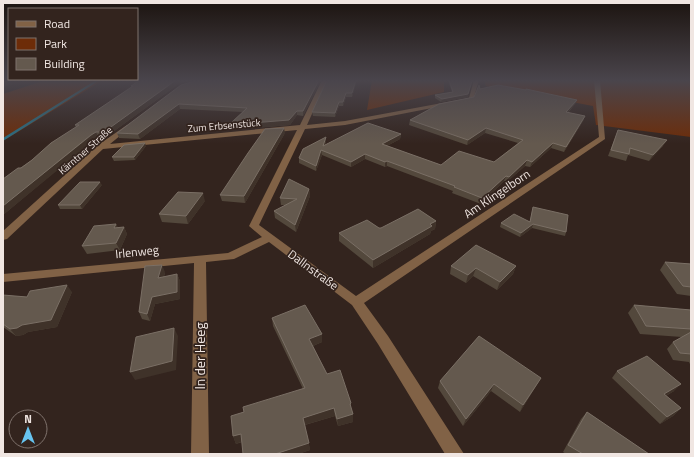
<svg xmlns="http://www.w3.org/2000/svg" width="694" height="457" font-family="'Titillium Web',sans-serif">
<style>
.green{fill:#6d2c08}
.lines{fill:none;stroke-linecap:round;stroke-linejoin:round}
.stream{fill:#297085;fill-rule:evenodd}
.minor{fill:#816246;fill-rule:evenodd}
.wall{fill:#53483c}
.shaded-wall{fill:#3f3229}
.building{fill:#64594e;stroke:#7a6f65}
.labels{text-anchor:middle;stroke-width:3.5;stroke-linejoin:round;paint-order:stroke}
.far-street-label{font-size:10px;fill:#f0e6e2;stroke:#33241e}
.street-label{font-size:12px;fill:#f0e6e2;stroke:#33241e}
.near-street-label{font-size:14px;fill:#f0e6e2;stroke:#33241e}
</style>
<rect width="100%" height="100%" fill="#33241e"/>
<path class="green" d="M46 80H103L3 141V94Z
M372 80H444V92L367 110Z
M484 80H691V137L596 125 593 106 486 86Z"/>
<g class="lines">
<path class="stream" d="M96 80H100L3 141V138Z"/>
<path class="minor" d="M322 80H327L307 125 345 121 469 98 474 80H479L473 100 345 125 305 129 259 225 356 296 599 137 594 80H600L605 139 364 303 388 336 464 454H445L378 344 352 305 269 242 234 259 206 262 209 454H191L194 263 3 282V274L228 253 262 237 249 226 297 130 103 149 7 239 3 240V231L98 145 127 125 132 126 110 144 300 125Z"/>
</g>
<path class="wall" d="M199 80H321L303 116 297 115 290 125 253 128 232 127 231 123 243 112 180 109 140 139 119 138 117 133Z
M327 80H357L352 97H346L343 106H339L335 117 313 116 312 112Z
M448 80H469L468 97 441 102 435 98V95L452 92Z
M177 85 106 137H98L93 140 3 215V179L32 160 76 127 75 125 132 87 131 86Z
M480 89 577 100 575 104 568 113 585 116 583 121 564 152 551 148 530 167 525 166 507 182 504 181 481 204 452 193 453 191 387 166 385 167 365 159 351 167 322 155 316 171 299 163V158L326 137V141L325 145 401 134 400 139 387 146 441 165 494 162 518 143 485 133 467 145 409 125 410 120 474 97Z
M618 130 663 146 649 161 628 155 626 161 608 156Z
M285 133 245 203 222 201 220 195Z
M146 146 135 160 114 161 112 157Z
M102 185 82 209H60L58 205Z
M309 189 310 196 296 232 275 218 274 211 286 205H281L280 198Z
M205 201 188 224 162 222 159 214Z
M533 207 566 232 565 236 532 228 520 237 500 227 501 223 530 221 532 211Z
M436 221 435 229 431 231 430 234 373 268 339 241V233Z
M116 224 118 228 124 227 127 234 120 250 87 254 82 246Z
M665 262 691 264V296L677 294 660 270Z
M451 266H516L513 274 497 290 473 276 466 283 450 274Z
M165 272 164 277 177 274 180 281V299L155 304 150 321 142 319 139 312Z
M72 292 57 327 28 332 23 335 16 336 3 327V295L27 297Z
M634 305 691 310V366L689 362 673 360 667 349 673 342 682 337 640 334 628 313Z
M272 318 322 342 313 346 327 374 351 403V409L353 414V422L338 426 335 416 305 425 310 450 298 454H243L242 442 236 444 233 436 244 412 303 389 273 326Z
M617 371 674 391 666 396 681 408 673 416 660 424 612 378Z
M541 378 520 412 491 391 463 426 438 388 440 381Z
M587 412 649 454H566L563 452 581 419Z"/>
<path class="shaded-wall" d="M3 80H10L12 84 3 87Z
M193 80 177 85 106 137 104 132 176 81Z
M319 80H321L303 116V111Z
M356 80H357L352 97V93Z
M472 81 468 97 441 102 442 99Z
M346 93V97L343 106V102Z
M577 100 575 104 564 117 566 112Z
M339 102V106L335 117V113Z
M179 104 180 109 140 139 138 134Z
M297 111V115L290 125 253 128 252 123Z
M585 116 583 121 564 152 566 147Z
M284 128 285 133 245 203 244 196Z
M486 128 485 133 467 145 468 140Z
M96 132 98 137 3 215V206Z
M401 134 400 139 381 149 382 144Z
M326 137V141L323 151V146Z
M667 140 663 146 649 161 653 155Z
M145 143 146 146 135 160 134 157Z
M553 143 551 148 530 167 532 162Z
M321 150 322 155 316 171V166Z
M365 154V159L351 167V162Z
M527 160 525 166 507 182 509 177Z
M387 161V166L385 167V162Z
M506 176 504 181 481 204 482 198Z
M100 182 102 185 82 209 80 205Z
M309 189 310 196 296 232 295 225Z
M203 193 205 201 188 224 186 216Z
M436 221 435 229 431 231 430 234 373 268V260Z
M116 224 119 231 114 228Z
M533 224 532 228 520 237 521 233Z
M124 227 127 234 120 250 116 243Z
M162 265 165 272 161 285 158 278Z
M516 266 513 274 497 290 500 282Z
M476 268 473 276 466 283 468 275Z
M177 274 180 281V299L155 304 150 321 147 314 152 297Z
M67 285 72 292 57 327 28 332 23 335 16 336 10 329Z
M174 328 178 336 176 370 135 380 130 372Z
M322 334V342L310 347 309 339Z
M541 378 537 384 520 412 523 405Z
M494 384 491 391 463 426 466 419Z
M681 384 674 391 657 401 664 394Z
M334 408 335 416 304 425 303 418Z
M681 408 673 416 660 424 667 417Z
M353 414V422L338 426 337 419Z
M241 434 243 441 236 444 233 436Z
M309 443 310 450 298 454H275Z"/>
<path class="building" d="M140 80H176L104 132H96L91 135 3 206V179L18 168H21L32 160 51 143 79 125H75L133 86H131Z
M199 80H319L303 111H297L289 120 252 123H231L247 108 179 104 138 134 117 133 181 85Z
M327 80H356L352 93H346L343 102H339L335 113 312 112Z
M449 80 472 81 468 94 442 99 435 95 453 92Z
M479 85 480 89 498 85 526 90V89L577 100 566 112 585 116 566 147 553 143 532 162 527 160 509 177 506 176 482 198 454 187 455 186 387 161 385 162 365 154 351 162 321 150 316 166 299 158 303 149 326 137 323 146 368 123 401 134 382 144 441 165 459 151 494 162 523 140 486 128 468 140 410 120 439 104 474 97Z
M284 128 244 196 220 195 248 153 265 129Z
M618 130 667 140 653 155 630 148 629 154 611 150Z
M145 143 134 157H112L124 145Z
M289 179 309 189 295 225 274 211 297 199 280 198Z
M80 182H100L80 205H58Z
M178 192 203 193 186 216 159 214Z
M533 207 568 215 566 232 533 224 521 233 501 223 514 214 530 222Z
M418 209 436 221 430 224 432 226 373 260 339 233 367 220 379 228H381Z
M116 224 114 228 124 227 116 243 82 246 94 226Z
M476 245 516 266 500 282 476 268 468 275 451 266Z
M665 262 691 264V287L683 286Z
M162 265 158 278 177 274V292L152 297 147 314 139 312 145 266Z
M67 285 51 320 22 325 17 328 10 329 3 324V295L27 297 30 291Z
M305 305 322 334 309 339 327 374 340 370 351 403 350 404 353 414 337 419 334 408 303 418 309 443 275 454H243L241 434 233 436 231 416 244 412 243 407 305 388 272 318Z
M634 305 691 310V329L646 326Z
M174 328 172 361 130 372 136 337Z
M691 332V354L680 353 673 342Z
M479 336 541 378 523 405 494 384 466 419 440 381Z
M647 356 681 384 664 394 681 408 667 417 617 371Z
M587 412 649 454H583L568 445Z"/>
<linearGradient id="sky" x2="0" y2="1"><stop stop-color="#1c1410"/><stop offset="0.56" stop-color="#4a454c"/><stop offset="1" stop-color="#4a454c" stop-opacity="0"/></linearGradient>
<rect width="694" height="144" fill="url(#sky)"/>
<g class="labels">
<g class="far-street-label">
<text transform="translate(224 125) rotate(-5)" y="4">Zum Erbsenstück</text>
<text transform="translate(85 150) rotate(-41)" y="4">Kärntner Straße</text>
</g>
<g class="street-label">
<text transform="translate(497 194) rotate(-34)" y="4">Am Klingelborn</text>
<text transform="translate(137 252) rotate(-6)" y="4">Irlenweg</text>
<text transform="translate(313 270) rotate(36)" y="4">Dallnstraße</text>
</g>
<g class="near-street-label">
<text transform="translate(200 356) rotate(-90)" y="5">In der Heeg</text>
</g>
</g>
<rect width="694" height="457" fill="none" stroke="#f0e6e2" stroke-width="8"/>
<rect x="8" y="8" width="130" height="72" fill="#33241e" stroke="#7f726c"/>
<rect x="16" y="21" width="20" height="6" fill="#816246" stroke="#7f726c"/>
<text x="44" y="28" font-size="12" fill="#f0e6e2">Road</text>
<rect x="16" y="38" width="20" height="12" fill="#6d2c08" stroke="#7f726c"/>
<text x="44" y="48" font-size="12" fill="#f0e6e2">Park</text>
<rect x="16" y="58" width="20" height="12" fill="#64594e" stroke="#7f726c"/>
<text x="44" y="68" font-size="12" fill="#f0e6e2">Building</text>
<g transform="translate(28 429)"><circle r="19" fill="#33241e" stroke="#7f726c"/>
<path d="M0-3L7 15L0 10L-7 15Z" fill="#67c4f0"/>
<text y="-6" font-size="11" font-weight="bold" text-anchor="middle" fill="#f0e6e2">N</text>
</g>
</svg>
